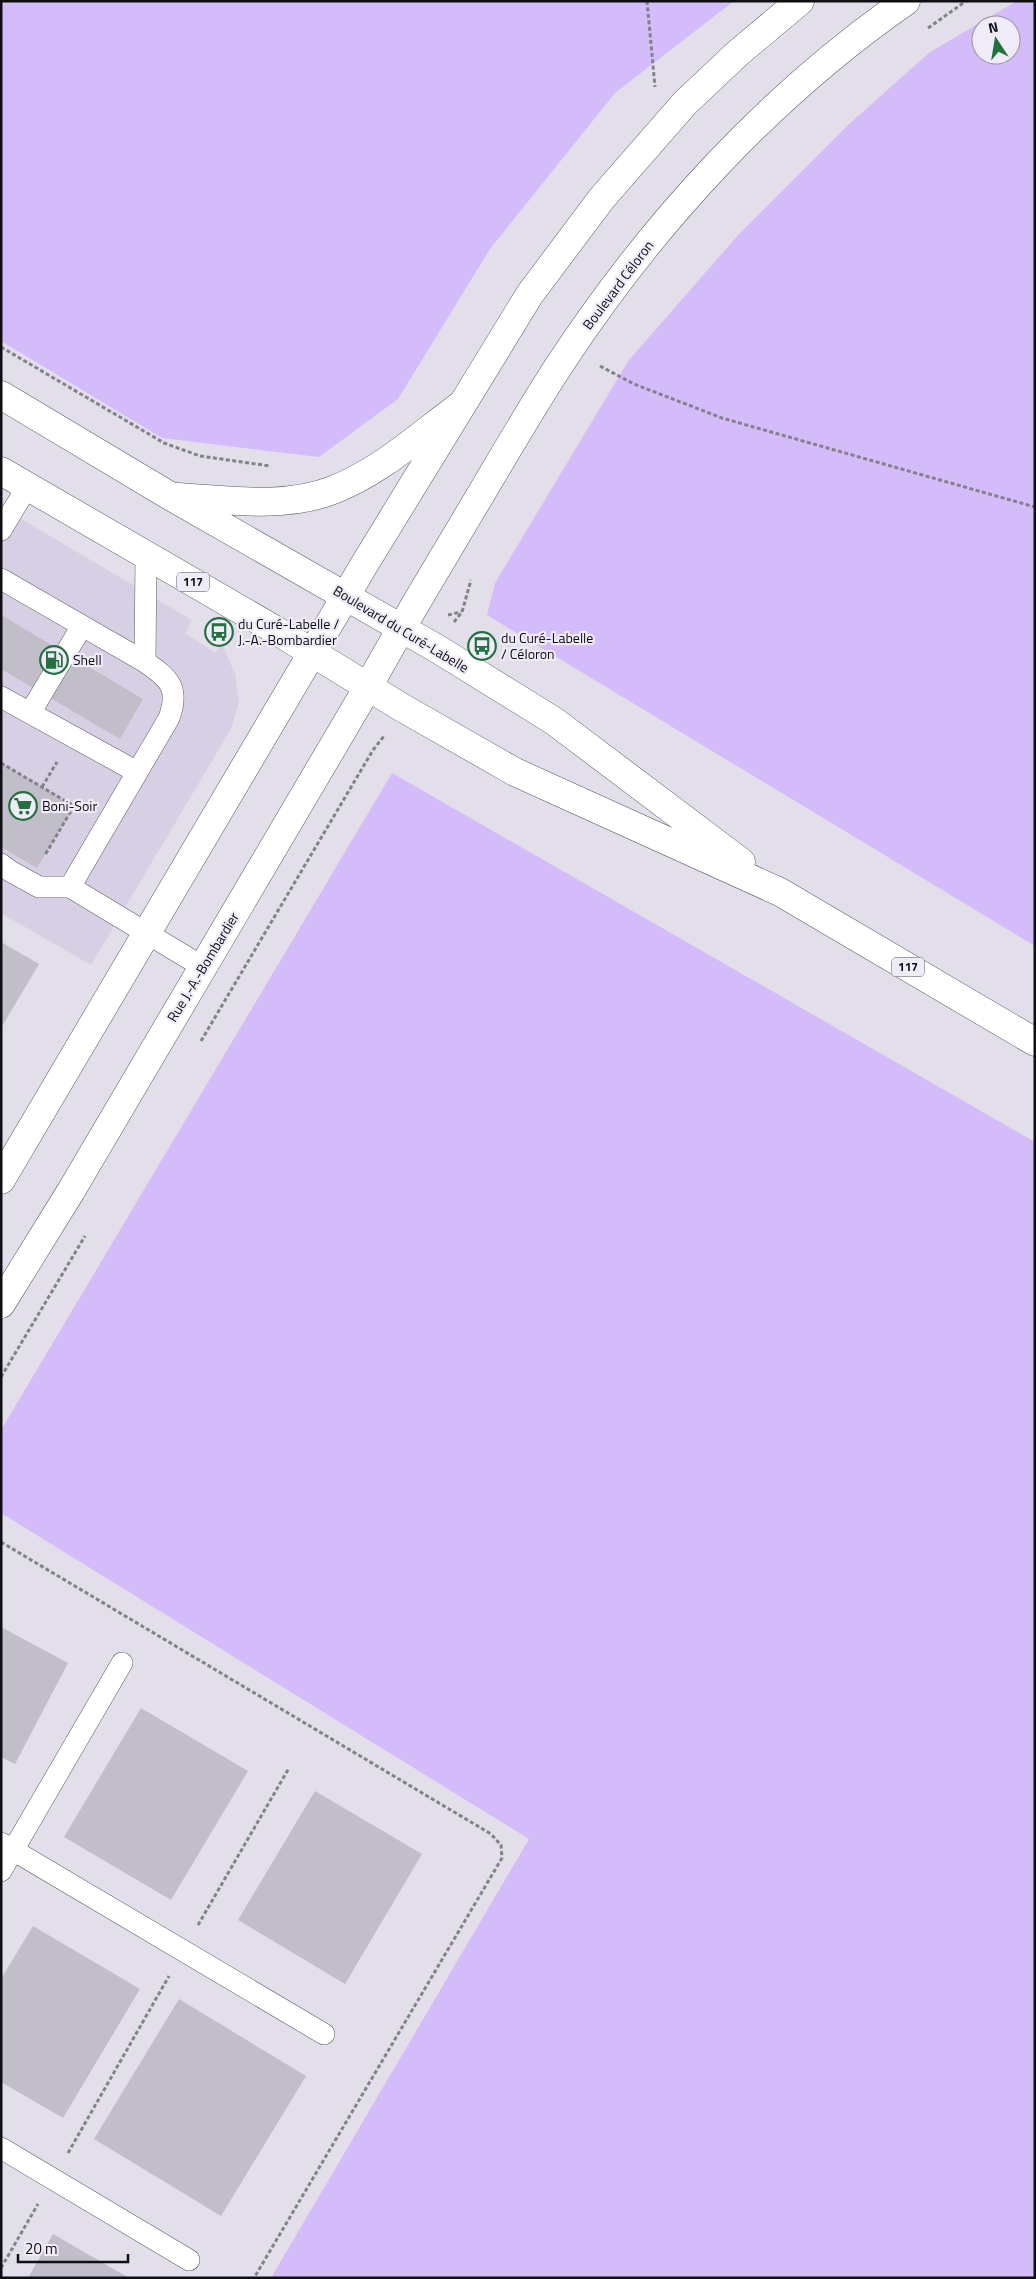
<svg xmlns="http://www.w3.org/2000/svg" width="1036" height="2279" font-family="'Titillium Web',sans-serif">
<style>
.built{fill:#d7d0e4}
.green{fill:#d3bcf9;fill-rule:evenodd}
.building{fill:#c1bdc9}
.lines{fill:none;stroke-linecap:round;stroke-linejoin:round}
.service-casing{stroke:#5d5963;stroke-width:22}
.tertiary-casing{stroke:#5d5963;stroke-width:29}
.primary-casing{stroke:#5d5963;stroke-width:29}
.path{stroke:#838189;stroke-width:3;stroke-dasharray:4 2.5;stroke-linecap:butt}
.service{stroke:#fff;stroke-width:21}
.tertiary{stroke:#fff;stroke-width:28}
.primary{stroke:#fff;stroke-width:28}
.labels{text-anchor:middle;stroke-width:4.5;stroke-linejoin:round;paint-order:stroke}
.shield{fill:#f0ebf8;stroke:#525057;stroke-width:1}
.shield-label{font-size:12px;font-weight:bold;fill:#0f0e12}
.street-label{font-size:14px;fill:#0f0e12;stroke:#f0ebf8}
.poi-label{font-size:14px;fill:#0f0e12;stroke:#f0ebf8;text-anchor:start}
</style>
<rect width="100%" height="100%" fill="#e2deea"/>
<path class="built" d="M1 507 192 620 185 633 215 653 222 644 235 674 239 701 232 727 91 965 1 913Z"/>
<path class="green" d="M1 1H734L615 93 490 249 398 399 319 457 162 438 1 341Z
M1017 1H1035V946L487 615 495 583 629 360 739 234 847 126 930 52ZM981 25H1011V55H981Z
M392 773 1035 1142V2278H271L529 1839 1 1513V1430Z"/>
<path class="building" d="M1 615 143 699 120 739 1 669Z
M1 763 74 806 37 868 1 847Z
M1 942 39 964 1 1028Z
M1 1627 68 1663 15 1764 1 1757Z
M141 1708 248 1771 171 1900 64 1837Z
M315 1791 422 1854 345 1984 238 1920Z
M33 1926 140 1989 63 2118 1 2082V1979Z
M179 1999 306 2076 221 2216 94 2139Z
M53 2234 129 2278H28Z"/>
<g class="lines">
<defs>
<path id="service" d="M1 530 27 487
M1 579 145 662C169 678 180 688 169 718L70 887 203 967
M145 662 146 556
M1 697 137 772
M30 713 82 626
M1 864 10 871 39 887H70
M1 1843 324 2034
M1 1871 122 1663
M1 2148 189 2260"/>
<path id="tertiary" d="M1 1180 364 565 530 294 602 198 685 103 738 53 800 1
M1 1304 71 1191 368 687C402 625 439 565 475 504 503 457 530 410 560 364 652 224 768 97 906 1"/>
<path id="primary" d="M1 395 170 496 436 648 554 721 741 862
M1 471 272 628 401 707 515 772 780 892 1035 1042
M177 497C227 500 285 509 333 490 380 472 420 435 461 405"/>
</defs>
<use href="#service" class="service-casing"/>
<use href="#tertiary" class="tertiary-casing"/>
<use href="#primary" class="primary-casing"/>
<path class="path" d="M647 1 655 87
M928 28 966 1
M1 347 164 443 200 456 270 466
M600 366 634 384 722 418 1035 507
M448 615 461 612
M454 622 462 612 471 580
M1 763 74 806 45 855
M42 787 57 762
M201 1041 373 750 384 736
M1 1377 85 1236
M1 1542 491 1834 501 1845 502 1858 254 2278
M198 1925 289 1768
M68 2153 169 1976
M1 2268 38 2204"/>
<use href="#service" class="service"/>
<use href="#tertiary" class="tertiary"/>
<use href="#primary" class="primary"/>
</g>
<defs>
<symbol id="bus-ring" viewBox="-11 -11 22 22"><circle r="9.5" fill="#f0ebf8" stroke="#247140" stroke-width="1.5"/><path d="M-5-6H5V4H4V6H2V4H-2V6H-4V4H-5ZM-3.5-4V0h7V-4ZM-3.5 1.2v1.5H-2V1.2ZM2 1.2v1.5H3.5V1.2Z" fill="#247140"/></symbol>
<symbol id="fuel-ring" viewBox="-11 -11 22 22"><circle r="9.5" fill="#f0ebf8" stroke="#247140" stroke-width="1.5"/><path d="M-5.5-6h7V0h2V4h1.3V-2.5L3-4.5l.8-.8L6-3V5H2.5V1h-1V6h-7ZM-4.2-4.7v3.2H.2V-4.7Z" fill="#247140"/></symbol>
<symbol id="supermarket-ring" viewBox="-11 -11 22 22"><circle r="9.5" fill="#f0ebf8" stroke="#247140" stroke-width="1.5"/><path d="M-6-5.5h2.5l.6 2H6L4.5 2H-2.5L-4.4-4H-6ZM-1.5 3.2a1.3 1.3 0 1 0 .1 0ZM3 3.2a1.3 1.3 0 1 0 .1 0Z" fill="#247140"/></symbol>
</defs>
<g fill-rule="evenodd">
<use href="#bus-ring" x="203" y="616" width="32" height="32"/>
<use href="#bus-ring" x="466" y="630" width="32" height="32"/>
<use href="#fuel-ring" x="38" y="644" width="32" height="32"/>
<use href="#supermarket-ring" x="7" y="790" width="32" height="32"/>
</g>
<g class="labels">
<g class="shield">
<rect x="177" y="572.5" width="32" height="19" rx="4"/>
<rect x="892" y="957.5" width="32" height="19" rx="4"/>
</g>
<g class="shield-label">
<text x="193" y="586">117</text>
<text x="908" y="971">117</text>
</g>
<g class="street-label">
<text transform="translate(618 285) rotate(-53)" y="5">Boulevard Céloron</text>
<text transform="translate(401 629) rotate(31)" y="5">Boulevard du Curé-Labelle</text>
<text transform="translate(203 967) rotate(-59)" y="5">Rue J.-A.-Bombardier</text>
</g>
<g class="poi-label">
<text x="238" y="629">du Curé-Labelle /<tspan x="238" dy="16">J.-A.-Bombardier</tspan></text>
<text x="501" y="643">du Curé-Labelle<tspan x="501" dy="16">/ Céloron</tspan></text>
<text x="73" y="665">Shell</text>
<text x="42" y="811">Boni-Soir</text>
</g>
</g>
<rect width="1036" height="2279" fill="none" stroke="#0f0e12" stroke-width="5"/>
<g transform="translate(996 40) rotate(348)"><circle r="24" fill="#f0ebf8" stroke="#96939c"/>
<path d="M0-4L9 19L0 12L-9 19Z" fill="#247140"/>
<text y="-8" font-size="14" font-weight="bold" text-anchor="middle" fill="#0f0e12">N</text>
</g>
<path d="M18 2254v8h110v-8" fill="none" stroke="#0f0e12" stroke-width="2.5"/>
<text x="25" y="2254" font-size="15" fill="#0f0e12" stroke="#f0ebf8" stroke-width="4" paint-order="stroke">20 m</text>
</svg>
